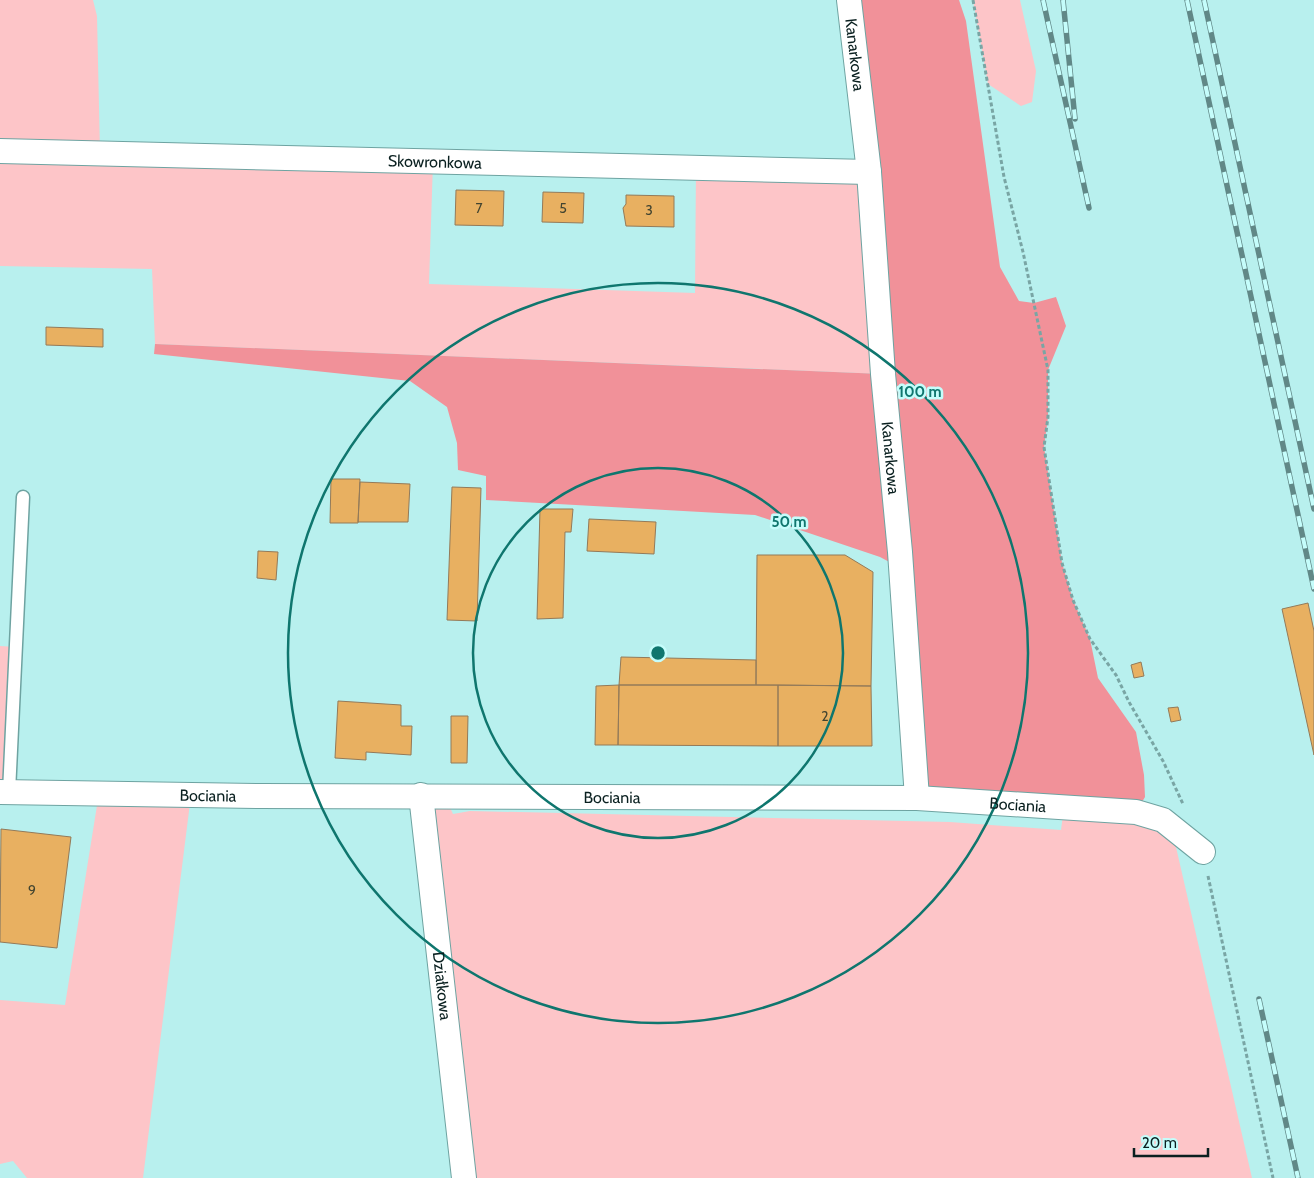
<svg xmlns="http://www.w3.org/2000/svg" width="1314" height="1178" font-family="Cabin,sans-serif">
<style>
.green{fill:#fdc5c8}
.forest{fill:#f19199}
.building{fill:#e8b061;stroke:#937a59}
.lines{fill:none;stroke-linecap:round;stroke-linejoin:round}
.lane-casing{stroke:#6ea3a1;stroke-width:15}
.street-casing{stroke:#6ea3a1;stroke-width:26}
.path{stroke:#79a5a4;stroke-width:3;stroke-dasharray:4 2.5;stroke-linecap:butt}
.lane{stroke:#fff;stroke-width:12}
.street{stroke:#fff;stroke-width:24}
.rail-casing{stroke:#618887;stroke-width:5.5}
.rail{stroke:#c5fdfb;stroke-width:4;stroke-dasharray:11;stroke-linecap:butt}
.ring{fill:none;stroke:#0f766e;stroke-width:2.5}
.labels{text-anchor:middle;stroke-width:5;stroke-linejoin:round;paint-order:stroke}
.number-label{font-size:14px;fill:#424430}
.street-label{font-size:16px;fill:#0a2020;stroke:#c5fdfb}
.centre{fill:#0f766e;stroke:#c5fdfb;stroke-width:2.5}
.ring-label{font-size:15px;text-anchor:middle;font-weight:bold;fill:#0f766e;stroke:#c5fdfb;stroke-width:5;stroke-linejoin:round;paint-order:stroke}
</style>
<rect width="100%" height="100%" fill="#b8f0ee"/>
<path class="green" d="M0 0H93L97 16 100 153 433 162 429 284 695 293 696 168 869 172 883 374 155 344 152 269 0 266Z
M973 0H1020L1036 71 1032 102 1021 106 988 84Z
M0 646 16 647 9 792H0Z
M99 793 191 795 143 1178H27L13 1161 0 1164V1000L65 1005Z
M421 795H444L453 814 470 811 950 822 1061 830 1064 807 1136 812 1173 834 1252 1178H464Z"/>
<path class="forest" d="M849 0H959L966 21 1000 267 1019 301 1034 303 1056 297 1066 326 1048 370V417L1044 447 1062 563 1073 600 1090 639 1098 678 1136 732 1144 775 1145 797 1136 812 917 798 910 573 880 557 755 515 486 500V476L458 470 457 443 447 407 410 381 154 354 155 344 882 374Z"/>
<path class="building" d="M456 190 504 191 503 226 455 225Z
M543 192 584 193 583 223 542 222Z
M626 195 674 196V227L626 226 623 208 626 204Z
M46 327 103 329V347L46 345Z
M331 479H360L358 523H330Z
M360 482 410 484 408 522H358Z
M452 487 481 488 477 621 447 620Z
M540 509H573L571 532H565L563 618 537 619Z
M589 519 656 522 654 554 587 551Z
M258 551 278 552 276 580 257 578Z
M757 555H845L873 572 871 686 756 685Z
M1308 603 1314 631V755L1282 609Z
M621 657 756 660V685H619Z
M1141 662 1144 676 1134 678 1131 665Z
M619 685H778V746L618 745Z
M619 685 618 745H595L596 686Z
M778 685 871 686 872 746H778Z
M338 701 401 705V726H412L411 755 366 752V760L335 758Z
M1178 707 1181 720 1171 722 1168 708Z
M451 716H468L467 763H451Z
M1 829 71 837 57 948 0 942Z"/>
<g class="lines">
<defs>
<path id="lane" d="M9 792 23 497"/>
<g id="street">
<path id="s1" d="M849 0 869 172 883 374 900 552 917 798"/>
<path id="s2" d="M0 151 869 172"/>
<path id="s3" d="M0 792 259 796 917 798 1136 812 1163 820 1203 852"/>
<path id="s4" d="M421 795 464 1178"/>
</g>
</defs>
<use href="#lane" class="lane-casing"/>
<use href="#street" class="street-casing"/>
<path class="path" d="M973 0 1004 177 1023 252 1048 370V417L1044 447 1062 563 1073 600 1090 639 1116 675 1129 702 1163 761 1183 804
M1208 876 1273 1178"/>
<use href="#lane" class="lane"/>
<use href="#street" class="street"/>
<defs>
<path id="rail" d="M1043 0 1089 208
M1063 0 1075 119
M1187 0 1314 589
M1204 0 1314 509
M1259 999 1298 1178"/>
</defs>
<use href="#rail" class="rail-casing"/>
<use href="#rail" class="rail"/>
</g>
<g class="ring">
<circle cx="658" cy="653" r="185"/>
<circle cx="658" cy="653" r="370"/>
</g>
<g class="labels">
<g class="number-label">
<text x="479" y="213">7</text>
<text x="563" y="213">5</text>
<text x="649" y="215">3</text>
<text x="825" y="721">2</text>
<text x="32" y="895">9</text>
</g>
<g class="street-label">
<text dy="6" stroke="none"><textPath href="#s1" startOffset="55">Kanarkowa</textPath></text>
<text dy="6" stroke="none"><textPath href="#s2" startOffset="435">Skowronkowa</textPath></text>
<text dy="6" stroke="none"><textPath href="#s1" startOffset="460">Kanarkowa</textPath></text>
<text dy="6" stroke="none"><textPath href="#s3" startOffset="208">Bociania</textPath></text>
<text dy="6" stroke="none"><textPath href="#s3" startOffset="612">Bociania</textPath></text>
<text dy="6" stroke="none"><textPath href="#s3" startOffset="1018">Bociania</textPath></text>
<text dy="6" stroke="none"><textPath href="#s4" startOffset="192">Działkowa</textPath></text>
</g>
</g>
<circle cx="658" cy="653" r="8" class="centre"/>
<g class="ring-label">
<text x="920" y="397">100 m</text>
<text x="789" y="527">50 m</text>
</g>
<path d="M1134 1148v8h74v-8" fill="none" stroke="#0a2020" stroke-width="2.5"/>
<text x="1142" y="1148" font-size="15" fill="#0a2020" stroke="#c5fdfb" stroke-width="4" paint-order="stroke">20 m</text>
</svg>
